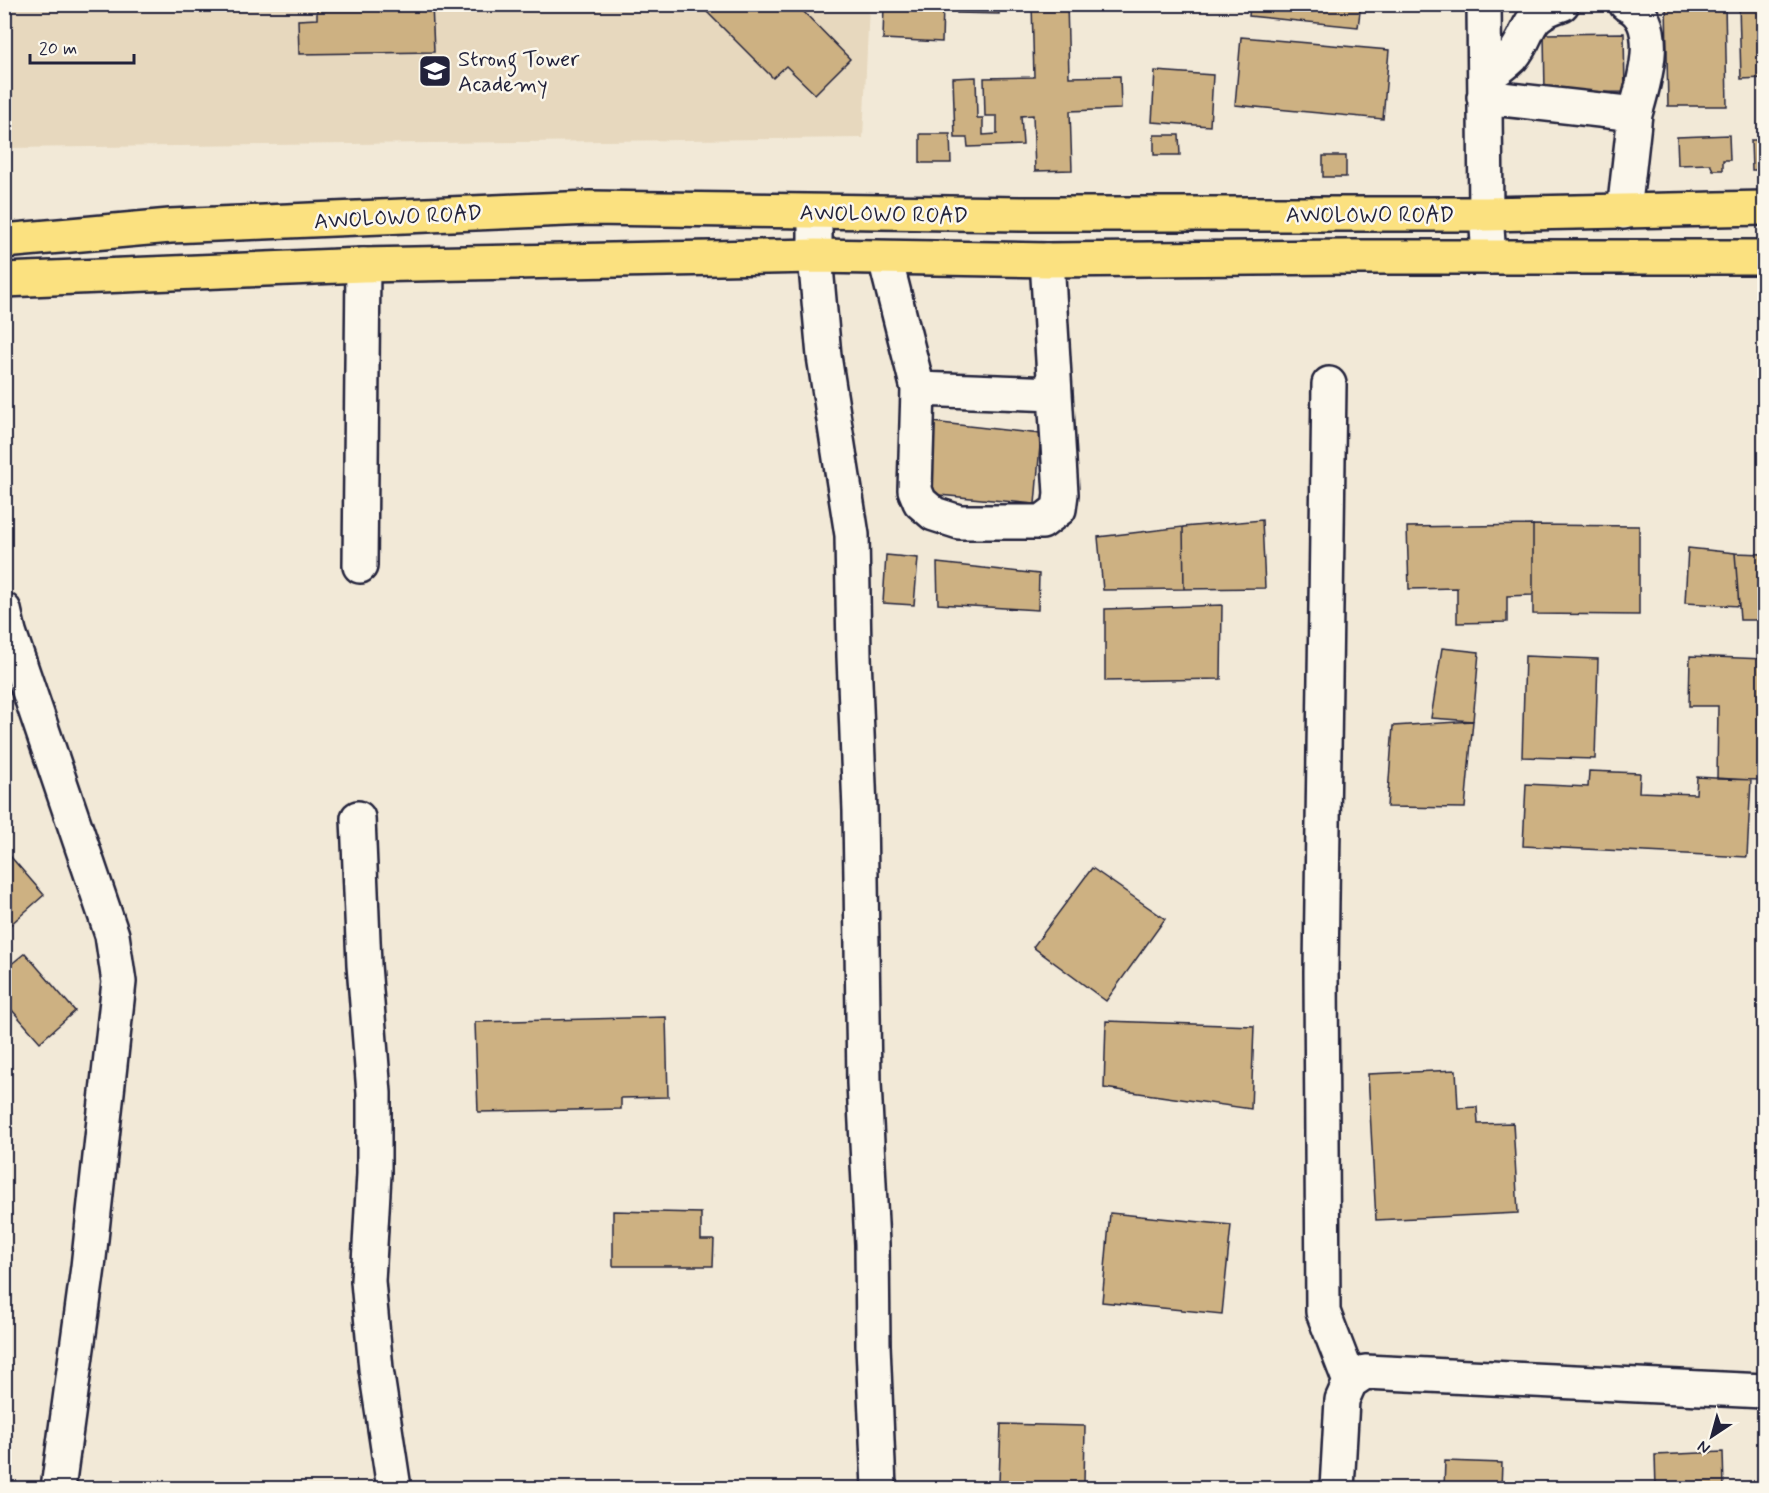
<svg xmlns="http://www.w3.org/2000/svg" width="1769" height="1493" font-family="Mynerve,sans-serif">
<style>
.built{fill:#e7d8be}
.building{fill:#cdb182;stroke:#22223b;stroke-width:1.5}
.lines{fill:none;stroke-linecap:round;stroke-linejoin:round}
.minor-casing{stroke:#22223b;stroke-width:38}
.major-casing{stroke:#22223b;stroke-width:38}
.minor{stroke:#fbf7ec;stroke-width:33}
.major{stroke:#fbe180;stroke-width:33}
.labels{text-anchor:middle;stroke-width:5;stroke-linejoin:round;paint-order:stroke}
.poi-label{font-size:22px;fill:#22223b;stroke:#fbf7ec;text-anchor:start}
.street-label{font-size:22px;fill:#22223b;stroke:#fbf7ec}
</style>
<rect width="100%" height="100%" fill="#f2e9d7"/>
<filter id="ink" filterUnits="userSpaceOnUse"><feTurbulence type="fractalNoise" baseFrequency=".0167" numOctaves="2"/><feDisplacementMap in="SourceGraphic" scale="12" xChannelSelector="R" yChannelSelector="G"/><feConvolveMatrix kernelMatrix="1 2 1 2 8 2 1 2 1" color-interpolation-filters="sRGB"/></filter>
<g filter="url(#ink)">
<path class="built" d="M4 5H869L863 138 5 148Z"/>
<path class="building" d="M317 4H432L434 52 299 54 298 20 317 19Z
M699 4H796L850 59 815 94 786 66 773 78Z
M884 4H943L942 42 883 39Z
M957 4H999V14L957 13Z
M1032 4H1067L1069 77 1120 76 1121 109 1070 111 1072 170 1035 171 1033 115 1021 116 1023 145 968 147 967 138H955L953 78 976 77 977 118H983V135L997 134V116H985L984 78 1034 77Z
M1250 4H1361L1358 27 1249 16Z
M1666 4H1725L1727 106H1668Z
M1739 4H1764V78L1741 79Z
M1624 33 1625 92 1545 93 1544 34Z
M1241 37 1389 50 1383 119 1235 105Z
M1155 71 1213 75 1210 126 1152 122Z
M920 134H950L951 163H920Z
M1154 135H1179L1180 155H1154Z
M1729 135 1730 160H1723V170H1713L1710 164 1678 165 1677 137Z
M1751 140H1764V170H1752Z
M1323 156H1346V177H1323Z
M932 422 1041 434 1035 504 928 494Z
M1262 520 1265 588 1184 589 1183 527Z
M1533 525 1639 526V615L1533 614Z
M1533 525V595L1507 596V622L1457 623V588L1409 589 1407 527Z
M1183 527 1184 589 1103 590 1098 537Z
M1688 548 1735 553 1739 606 1685 603Z
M1735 553 1764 554V620H1740Z
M886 555 918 558 914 605 883 603Z
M937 563 1039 574 1038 610 938 604Z
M1222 605 1221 679 1105 681V609Z
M1442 648 1479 652 1473 721 1431 718Z
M1525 656 1598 659 1595 759 1522 757Z
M1690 656 1764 659V780L1717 779 1718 706H1689Z
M1473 721 1465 808 1387 807 1393 726Z
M1589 771 1640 773 1639 792 1696 794 1697 777 1751 780 1747 857 1523 846 1526 784 1588 787Z
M4 849 44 895 9 926 4 920Z
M1092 868 1165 919 1106 1001 1033 947Z
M25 953 75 1011 40 1042 4 1001V970Z
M666 1017 668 1097 621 1098V1109L478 1112 475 1022Z
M1106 1021 1254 1026 1251 1109 1104 1088Z
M1456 1070 1458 1108 1477 1107 1478 1124 1513 1123 1518 1213 1376 1220 1368 1074Z
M613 1211 701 1213V1240H714L713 1266H613Z
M1110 1213 1231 1225 1222 1314 1102 1302Z
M1001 1424 1085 1426 1084 1485 999 1483Z
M1723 1452 1724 1488H1656L1655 1455Z
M1445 1461 1502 1463 1501 1488H1444Z"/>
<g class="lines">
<defs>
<path id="minor" d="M1484 4 1486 214 1489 257
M1626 4C1664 20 1644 83 1635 114
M1485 77C1495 71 1504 65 1512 57 1534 30 1522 16 1562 4
M1484 97 1635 114 1624 212
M815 212V256L824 356 852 535 854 656 860 811 864 1083 872 1244 873 1345 879 1488
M885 258 918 389 915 490 920 502 934 514 959 522H1042L1059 509 1061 494 1047 260
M1329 384 1321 972 1323 1312 1350 1382
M918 389 1055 394
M360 566 363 265
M4 610 9 632 112 935 119 982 88 1267 58 1488
M358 818 364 965 374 1093V1174L368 1281 376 1369 394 1488
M1337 1488 1342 1400 1350 1382 1365 1372 1764 1391"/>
<path id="major" d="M4 241 170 226 590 208 1020 214H1486L1764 208
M4 280 363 265 815 256 1047 260 1349 257H1764"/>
</defs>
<use href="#minor" class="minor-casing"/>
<use href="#major" class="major-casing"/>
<use href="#minor" class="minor"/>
<use href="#major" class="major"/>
</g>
</g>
<defs>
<symbol id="school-square" viewBox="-11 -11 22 22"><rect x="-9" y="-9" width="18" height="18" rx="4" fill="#22223b" stroke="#fbf7ec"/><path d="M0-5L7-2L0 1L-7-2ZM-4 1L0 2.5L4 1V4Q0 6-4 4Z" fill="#fff"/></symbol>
</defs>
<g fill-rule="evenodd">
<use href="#school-square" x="416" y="52" width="38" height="38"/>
</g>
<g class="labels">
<g class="poi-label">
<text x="458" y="66">Strong Tower<tspan x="458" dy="25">Academy</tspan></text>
</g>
<g class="street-label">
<text transform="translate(884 213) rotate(1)" y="8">AWOLOWO ROAD</text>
<text x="1370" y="222">AWOLOWO ROAD</text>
<text transform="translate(398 216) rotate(-3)" y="8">AWOLOWO ROAD</text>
</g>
</g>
<rect width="1769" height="1493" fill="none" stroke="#fbf7ec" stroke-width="24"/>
<rect x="12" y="12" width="1745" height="1469" fill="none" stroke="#22223b" stroke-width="2" filter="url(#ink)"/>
<g transform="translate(1712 1436) rotate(216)" stroke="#fbf7ec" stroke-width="4.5" paint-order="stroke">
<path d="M0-4.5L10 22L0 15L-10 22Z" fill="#22223b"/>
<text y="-9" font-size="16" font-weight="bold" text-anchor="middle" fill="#22223b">N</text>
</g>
<path d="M30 54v9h104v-9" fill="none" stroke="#22223b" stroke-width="3"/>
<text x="39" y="54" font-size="18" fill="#22223b" stroke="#fbf7ec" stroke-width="4.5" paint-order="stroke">20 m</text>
</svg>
